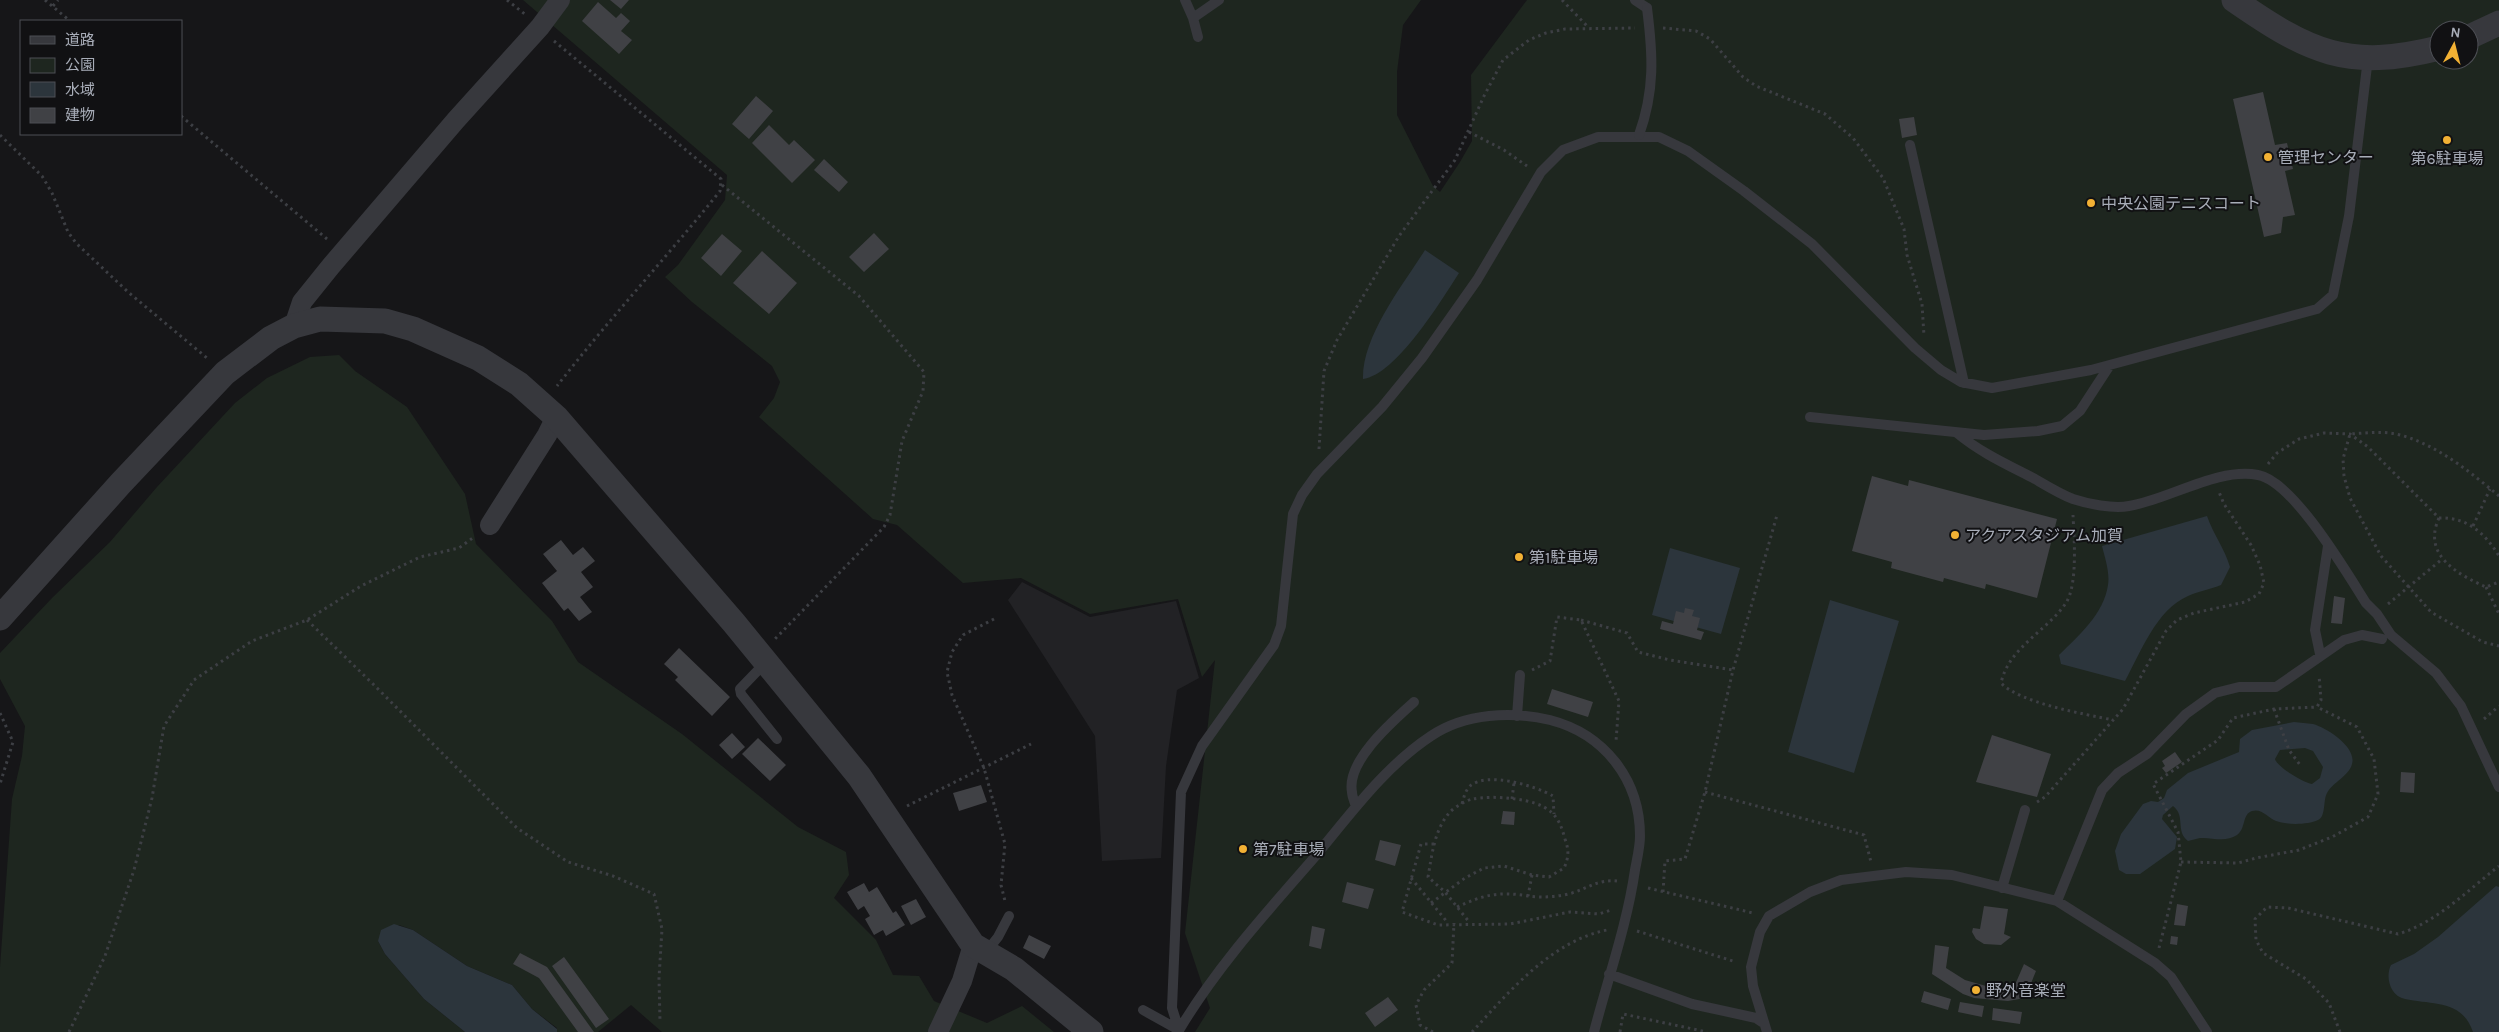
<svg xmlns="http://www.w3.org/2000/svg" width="2499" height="1032" font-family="Karla,'Noto Sans JP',sans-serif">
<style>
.built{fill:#222225}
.green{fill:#1e261f;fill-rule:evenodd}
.water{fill:#2c353c;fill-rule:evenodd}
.building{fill:#404145}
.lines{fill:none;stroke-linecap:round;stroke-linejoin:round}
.path{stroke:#3d3f44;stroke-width:3;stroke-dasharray:2.5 4;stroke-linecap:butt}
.service{stroke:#37383d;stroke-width:10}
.minor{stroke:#37383d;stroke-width:20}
.tertiary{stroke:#37383d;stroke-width:25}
.service-bridge{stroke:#37383d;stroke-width:10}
.poi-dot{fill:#f2b134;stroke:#111113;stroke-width:2}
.labels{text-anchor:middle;stroke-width:4;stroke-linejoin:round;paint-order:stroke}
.poi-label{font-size:16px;fill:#a8adb8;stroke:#111113;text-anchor:start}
</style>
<rect width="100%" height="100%" fill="#161618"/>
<path class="built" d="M1022 582 1090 617 1176 601 1199 678 1177 690 1166 766 1161 858 1102 861 1095 736 1008 600Z"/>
<path class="green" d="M523 0H1421L1403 25 1397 72V115L1433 186 1440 192 1460 162 1472 141 1471 75 1527 0H2499V1032H1195L1210 1008 1185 933 1215 660 1202 677 1178 599 1090 614 1021 578 963 583 897 525 873 519 759 417 774 398 780 382 772 366 692 302 665 277 678 265 725 200 727 175ZM2439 30H2469V60H2439Z
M339 355 355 371 407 407 465 494 476 544 552 621 578 662 682 734 798 827 846 852 849 875 834 898 876 940 893 975 919 976 934 1001 987 1023 1022 1006 1054 1032H662L631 1005 598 1032H557V1028L532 1009 512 985 467 966 413 930 399 925 378 941 385 954 424 999 465 1032H0V967L12 799 22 756 25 726 0 679V653L53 597 110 542 157 487 235 403 267 378 310 357Z"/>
<path class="water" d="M1425 250 1459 273C1441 301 1396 375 1363 379 1362 336 1403 285 1425 250Z
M2207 516C2213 534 2225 549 2230 567L2221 585C2211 589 2199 591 2188 596 2156 610 2141 652 2125 681L2061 664 2059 655C2078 636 2104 614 2108 585 2110 573 2105 558 2102 546Z
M1670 548 1740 568 1721 634 1652 615Z
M1830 600 1899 621 1854 773 1788 752Z
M2294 722C2300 723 2307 723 2313 724 2327 728 2357 747 2352 764 2349 776 2333 782 2327 793 2323 800 2326 817 2318 820 2307 825 2287 825 2276 821 2268 818 2262 808 2252 811 2242 814 2246 829 2237 835 2225 843 2212 837 2200 838 2196 839 2192 840 2188 841 2175 831 2186 816 2173 806L2163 815 2162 819 2177 837 2175 849 2140 874H2126L2119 870 2115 851 2121 834 2143 804 2151 801 2158 802 2164 798 2167 790 2188 773 2239 752 2240 739 2252 730ZM2305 748 2313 751 2323 767 2320 778 2312 784C2304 783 2277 767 2275 759L2280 750Z
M2496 886 2499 887V1032H2473C2462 999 2432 1005 2405 999 2390 996 2385 977 2391 965L2414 954 2438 937Z
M394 924 413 930 467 966 512 985 532 1009 557 1029V1032H465L424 999 385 954 378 941 381 930Z"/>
<path class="building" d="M610 0H629L621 9Z
M598 2 616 18 621 13 630 21 621 31 632 40 619 54 582 21Z
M2263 92 2275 145 2287 143 2293 169 2285 171 2295 215 2283 217 2281 233 2264 237 2233 99Z
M756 96 773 111 749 139 732 124Z
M1914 117 1917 135 1902 138 1899 119Z
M769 125 789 145 794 140 815 160 792 183 752 143Z
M824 159 848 182 839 192 814 170Z
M874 233 889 249 864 272 849 257Z
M722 234 742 251 721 276 701 258Z
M762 251 797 283 769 314 733 283Z
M1872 476 1908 486 1909 480 2057 519 2037 598 1986 584 1985 589 1944 578 1943 582 1891 568 1892 562 1852 551Z
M561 540 573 555 583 547 595 561 581 572 593 587 580 597 592 612 579 621 568 608 564 611 542 583 557 571 543 554Z
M2334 596 2345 598 2342 624 2331 623Z
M1685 608 1694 610 1692 616 1700 618 1697 630 1704 632 1701 640 1660 629 1662 621 1673 624 1676 611 1684 613Z
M679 648 730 697 712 716 675 680 678 677 664 664Z
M1552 689 1593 702 1588 717 1547 704Z
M732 733 745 747 732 759 719 745Z
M1992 735 2051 754 2037 797 1976 782Z
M758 738 786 765 770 781 742 754Z
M2175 752 2182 762 2166 773 2162 768 2165 766 2162 761Z
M2401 772 2415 773 2414 793 2400 792Z
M981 785 987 802 959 811 953 793Z
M1503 811 1515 812 1514 825 1501 824Z
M1380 840 1401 845 1395 866 1375 860Z
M1347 882 1374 889 1368 909 1342 902Z
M864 883 869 892 877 887 893 913 896 911 905 925 886 936 883 930 874 935 865 919 870 916 864 906 858 910 847 892Z
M916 899 926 917 911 925 901 906Z
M2177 904 2188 906 2185 926 2174 925Z
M1984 906 2008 909 2004 934 2011 937 2001 945 1984 944 1976 939 1972 932 1973 928 1980 929Z
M1312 926 1325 929 1321 949 1309 946Z
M1029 935 1051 946 1044 959 1023 948Z
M2171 936 2178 937 2177 945 2170 944Z
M1935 945 1949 947 1946 968 1965 980 1986 986 2000 988 2014 987 2024 964 2036 971 2025 998 2008 1001 1974 998 1963 994 1932 974Z
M520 953 547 967 594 1032H578L539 978 513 964Z
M564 957 609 1019 596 1028 552 966Z
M1924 991 1951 999 1948 1010 1921 1002Z
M1388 997 1398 1010 1375 1027 1365 1013Z
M1960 1002 1984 1006 1982 1017 1958 1012Z
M1993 1008 2022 1012 2020 1024 1992 1020Z"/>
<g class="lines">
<path class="path" d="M45 0 70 21
M507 0 526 15
M1562 0 1589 28
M53 6 58 0
M1663 28 1696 31 1710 39 1743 77 1756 86 1825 114 1853 138 1883 178 1904 229 1907 255 1922 304 1924 336
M554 41 721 179 720 191C667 257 609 319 557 386
M181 116 327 239
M1469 132 1504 150 1527 166
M0 135 42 176 52 193 68 232 76 243 128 292 207 358
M722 185 859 296 924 372 923 391 902 441 890 515 884 527 775 639
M1319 449 1324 371 1337 340 1399 236 1455 160 1484 96 1503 60 1529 40 1546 33 1565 29 1635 28
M2268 464 2277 453 2299 439 2324 433 2350 434 2368 447 2439 518C2467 517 2485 533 2499 556
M2499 496C2469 471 2435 443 2396 434 2381 431 2365 433 2350 434L2343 459 2344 476 2350 498 2381 556 2431 612 2483 642 2499 646
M2073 515C2074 537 2078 584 2066 603 2046 632 2009 647 2001 683 2020 703 2084 714 2113 720
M2439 518C2422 555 2457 574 2486 587L2499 582
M2473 526 2490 489
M2486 587 2499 614
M2388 604 2441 560
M994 619 963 635 952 652 947 672 952 695 984 768 1005 844 1001 885 1005 901
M307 620 373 684 517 828 568 862 613 876 654 894 662 929 659 978 660 1021
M1581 620 1627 633 1638 652 1670 660 1733 670
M1532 670 1550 661 1557 617 1581 620 1619 701 1616 741
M2274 709 2289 750 2300 765
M0 713 13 742 0 784
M2484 719 2499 706
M1705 792 1864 835 1871 862
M1512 799 1514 783
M2037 802 2045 797 2123 709 2166 631 2177 620 2194 613 2245 602 2259 594 2264 583 2260 565 2251 545 2224 504 2219 492
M1462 804C1464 797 1465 791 1470 786 1487 771 1536 786 1553 796L1554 814
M907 806 1031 744
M1434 844H1421L1402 912 1438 925 1510 924 1570 912 1599 914 1611 910
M2181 862 2238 863 2256 858 2299 850 2332 837 2368 817 2378 794 2374 759 2357 727 2317 707
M1532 875 1528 896C1542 898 1558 897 1572 893 1588 888 1599 879 1617 881
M1411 878 1448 923
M1648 888 1753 913
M1663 892 1665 861 1685 859 1705 792 1733 670 1777 515
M1431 903 1465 878 1484 868 1504 866 1532 875 1549 877 1564 868C1569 857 1569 850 1565 839 1562 828 1559 819 1551 812 1537 798 1492 795 1473 799 1466 800 1455 807 1450 812 1434 830 1432 855 1428 877L1445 892 1470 923
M1457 907C1483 895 1499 891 1528 896
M1637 931 1736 962
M2159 948 2181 862 2178 832 2153 784 2218 740 2233 718 2274 709 2317 707 2321 700 2319 675
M69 1032 105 956 134 870 152 798 164 726 194 680 252 641 307 620 361 586 420 557 459 548 474 537
M1433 1032 1420 1025 1416 1005 1424 990 1452 963 1454 923
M1472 1032C1508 993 1551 941 1607 930
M1620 1032 1623 1014 1707 1032
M2340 1032 2329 1003 2306 979 2263 953 2256 940 2255 919 2267 907 2288 908 2398 934C2436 923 2468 890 2499 866"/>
<path class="service" d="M1185 0 1193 18 1198 37
M1635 0 1647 8
M1193 18 1219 0
M1910 145 1964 383
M1810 417 1984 435 2038 431 2062 426 2080 411 2110 365
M1957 433C1981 453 2008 465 2035 479 2047 486 2060 494 2073 499 2088 504 2113 509 2129 506 2168 500 2218 467 2258 475 2293 481 2347 573 2366 603L2377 614 2391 635 2436 673 2461 706 2499 787
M2320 654 2315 630 2328 546
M766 662 740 689 741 694 777 739
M1517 716 1520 675
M1356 807C1355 802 1352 797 1352 792 1346 761 1393 721 1414 702
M2002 888 2025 810
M2057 901 2102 790 2118 773 2147 754 2186 714 2215 693 2239 687H2276L2344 640 2362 635 2382 639
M986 952 998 937 1009 916
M1609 974 1692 1004 1756 1018 1762 1022
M1143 1010 1179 1030 1172 1008 1181 792 1202 746 1274 645 1281 626 1293 514 1302 495 1317 474 1382 407 1422 358 1477 280 1541 172 1563 150 1598 137H1659L1688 151 1744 191 1812 244 1915 348 1941 370 1961 382 1992 388 2091 370 2317 309 2333 295 2349 216 2368 58
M1178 1032C1215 969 1265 914 1313 859 1349 816 1384 767 1431 736 1465 713 1512 711 1550 720 1604 734 1640 779 1640 836 1640 847 1637 859 1635 870 1627 925 1608 978 1594 1032
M1767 1032 1753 986 1751 967 1760 932 1769 916 1810 892 1841 880 1906 872 1952 875 2057 901 2155 963 2171 977 2207 1032"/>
<path class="minor" d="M294 326 302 302 331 266 456 120 540 27 560 0
M490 525 547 435 556 417
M938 1032 962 981 973 945"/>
<path class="tertiary" d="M2234 0C2309 52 2347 71 2439 48
M2469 37 2499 23
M0 618 121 483 225 373 271 338 294 326 320 319 385 321 413 329 478 358 519 384 556 417 734 623 859 776 973 945 1014 969 1091 1032"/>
<path class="service-bridge" d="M1639 135C1655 90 1653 55 1647 8"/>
</g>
<g class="poi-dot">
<circle cx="2447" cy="140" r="5"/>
<circle cx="2268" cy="157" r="5"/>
<circle cx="2091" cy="203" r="5"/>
<circle cx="1955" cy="535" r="5"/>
<circle cx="1519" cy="557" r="5"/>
<circle cx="1243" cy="849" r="5"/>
<circle cx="1976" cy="990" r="5"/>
</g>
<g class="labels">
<g class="poi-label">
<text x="2278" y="163">管理センター</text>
<text x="2447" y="164" text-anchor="middle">第6駐車場</text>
<text x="2101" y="209">中央公園テニスコート</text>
<text x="1965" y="541">アクアスタジアム加賀</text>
<text x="1529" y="563">第1駐車場</text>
<text x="1253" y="855">第7駐車場</text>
<text x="1986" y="996">野外音楽堂</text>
</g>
</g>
<rect x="20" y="20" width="162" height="115" fill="#111113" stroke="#4d4f55"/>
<rect x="30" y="36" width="25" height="8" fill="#37383d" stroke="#4d4f55"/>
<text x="65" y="45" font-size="15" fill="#a8adb8">道路</text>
<rect x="30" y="58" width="25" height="15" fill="#1e261f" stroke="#4d4f55"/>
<text x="65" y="70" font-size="15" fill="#a8adb8">公園</text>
<rect x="30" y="82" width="25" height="15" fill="#2c353c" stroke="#4d4f55"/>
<text x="65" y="95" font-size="15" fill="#a8adb8">水域</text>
<rect x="30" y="108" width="25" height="15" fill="#404145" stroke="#4d4f55"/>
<text x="65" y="120" font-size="15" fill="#a8adb8">建物</text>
<g transform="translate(2454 45) rotate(7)"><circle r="24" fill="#111113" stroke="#4d4f55"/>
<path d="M0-4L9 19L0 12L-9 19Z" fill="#f2b134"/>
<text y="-8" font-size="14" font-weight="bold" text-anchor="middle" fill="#a8adb8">N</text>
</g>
</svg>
